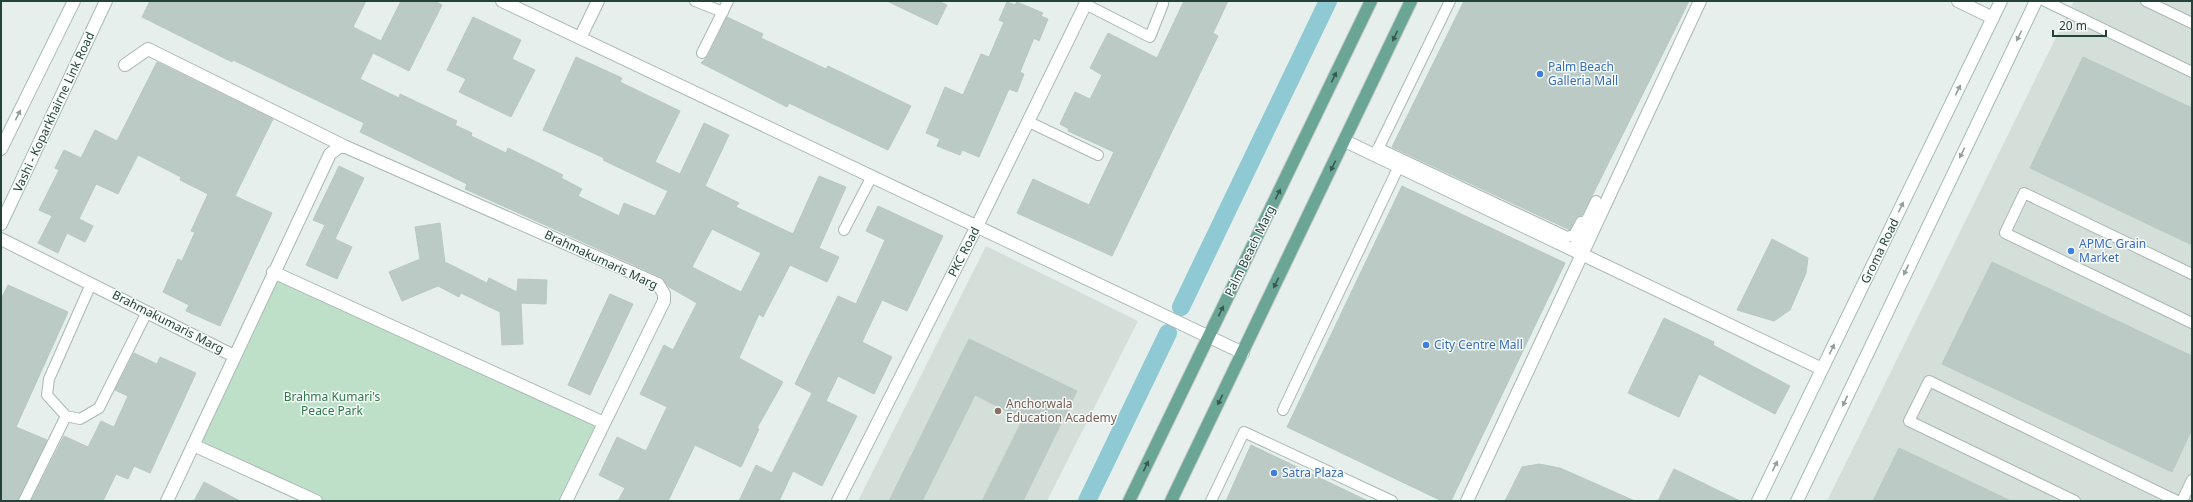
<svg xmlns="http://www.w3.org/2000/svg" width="2193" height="502" font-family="'Noto Sans',sans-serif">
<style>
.built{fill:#d4dfda}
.green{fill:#bfe0c8}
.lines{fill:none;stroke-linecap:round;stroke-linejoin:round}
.canal{stroke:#8ec9d4;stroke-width:18}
.building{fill:#bbcac4;stroke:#b8c9c2;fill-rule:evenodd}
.lane-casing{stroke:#a8b8b2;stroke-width:12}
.street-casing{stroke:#a8b8b2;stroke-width:14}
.secondary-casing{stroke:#a4bbb3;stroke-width:14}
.primary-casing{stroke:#c2cac8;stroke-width:14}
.lane{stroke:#fff;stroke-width:10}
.street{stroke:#fff;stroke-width:12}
.secondary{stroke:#fff;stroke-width:12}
.primary{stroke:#6aa596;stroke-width:12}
.oneway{fill:#365b51}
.oneway2{fill:#92a09c}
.shop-dot{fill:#3f7fe0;stroke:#f7fbf9;stroke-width:1.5}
.education-dot{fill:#8d6e63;stroke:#f7fbf9;stroke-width:1.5}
.labels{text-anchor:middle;stroke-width:3;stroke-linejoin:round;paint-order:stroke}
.shop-label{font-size:12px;fill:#366cbe;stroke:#f7fbf9;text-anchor:start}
.street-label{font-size:12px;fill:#24423a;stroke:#f7fbf9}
.park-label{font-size:12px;fill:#2d7a4b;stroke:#f7fbf9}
.education-label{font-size:12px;fill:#785e54;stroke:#f7fbf9;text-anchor:start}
</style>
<rect width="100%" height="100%" fill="#e6efeb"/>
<path class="built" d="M2074 1H2192V501H1827Z
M986 246 1138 321 1047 501H858Z"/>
<path class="green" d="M273 272 604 423 566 501H316L193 445Z"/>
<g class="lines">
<path class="canal" d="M1181 307 1328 1
M1087 501 1168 333"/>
</g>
<path class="building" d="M150 1H366L353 27 381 41 401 1H435L442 5 409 71 373 53 360 79 399 98 400 94 457 121 455 125 472 133 471 136 506 153 508 148 563 175 561 178 582 189 578 196 619 216 624 203 655 216 668 191 603 160 604 158 543 130 576 57 622 78 620 82 680 111 655 162 680 174 704 123 729 135 705 186 739 203 736 207 793 234 819 176 846 187 819 248 839 257 827 282 790 265 763 317 759 314 739 358 783 382 757 428 759 429 741 467 695 445 668 501H618L625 488 599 475 617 437 646 451 667 407 640 394 664 345 673 350 697 303 669 287 661 277 465 189 467 184 360 132 364 123 233 60 232 62 142 17ZM712 229 761 253 741 292 692 267Z
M887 1H938L947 5 937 25Z
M1184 1H1228L1213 33 1218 36 1112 256 1017 213 1033 179 1089 205 1114 152 1068 131 1069 129 1060 124 1075 92 1090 99 1102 75 1090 68 1108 33 1157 58Z
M1464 1H1689L1592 196 1582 215 1575 219 1570 230 1392 147Z
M1007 2 1015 5 1017 2 1043 13 1041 16 1048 19 1039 41 1034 38 1020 72 1024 74 1017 92 1009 89 979 157 962 150 960 155 937 146 940 139 926 133 945 87 963 95 981 54 989 57 1004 22 999 20Z
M473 17 521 40 512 59 535 70 511 117 459 92 466 79 447 70Z
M727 17 763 34 761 38 826 69 828 66 911 106 888 150 789 103 787 107 701 63 708 56Z
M2083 57 2192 108V245L2030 168Z
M157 62 273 119 235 196 272 213 220 326 186 311 189 305 163 292 178 259 182 261 195 232 191 231 208 194 180 180 181 177 138 155 118 194 96 184 79 219 93 226 85 242 67 233 58 253 38 243 52 216 39 210 59 170 55 168 64 150 81 158 95 130 117 141Z
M339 166 364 178 335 239 352 247 337 279 306 265 325 225 313 220Z
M1402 186 1565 263 1451 501H1442L1287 427Z
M878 206 943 236 907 311 882 300 862 342 892 357 874 394 838 376 826 401 857 416 822 486 793 471 779 501H739L756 465 772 473 812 393 795 384 838 296 856 304 885 240 866 231Z
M440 223 445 262 487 283 489 278 517 292 518 279 547 280 546 304 521 303 523 344 502 345 500 312 461 293 459 297 438 286 402 301 389 272 420 259 415 227Z
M1772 239 1808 258 1806 273 1790 310 1774 321 1737 310Z
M1992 262 2192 356V429L2172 472 1942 364Z
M8 285 68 312 16 427 47 440 18 501H1V299Z
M610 294 633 304 590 395 568 385Z
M1664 318 1714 342 1713 345 1790 386 1775 414 1699 374 1679 417 1628 393Z
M969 339 1077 391 1023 501H982L1023 419 975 395 922 501H889Z
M134 353 157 364 160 357 196 373 150 473 134 466 128 479 116 474 103 501H31L64 436 88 447 101 421 114 427 128 396 115 390Z
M1251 445 1368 501H1226Z
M1899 448 2011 501H1873Z
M1539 464 1560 468 1635 501H1505L1522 467Z
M1674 469 1740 501H1658Z
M204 482 240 501H194Z"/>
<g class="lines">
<defs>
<path id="lane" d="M695 1 723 12
M2045 1 2192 72
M2146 1 2192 23
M1085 4 1150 37 1163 4
M702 53 728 1
M1029 122 1098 155
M1378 148 1567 237 1574 235 1581 222 1587 221
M1376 153 1450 1
M844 230 872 176
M1573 249 1596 201
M2192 274 2024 193 2005 233 2192 323
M91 284 49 379 47 395 66 416 80 419 99 408 147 312
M1283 410 1399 166
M24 501 66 416
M1211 501 1244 432 1392 501
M2075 501 1909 421 1929 381 2177 501
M2182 501 2192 480"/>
<path id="street" d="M502 1 1243 353
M1958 1 1993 18
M580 38 598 1
M125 65 148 49 346 147 658 284 664 294V301L566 501
M1345 141 1822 369
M1 239 234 356
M273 272 604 423
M193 445 316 501
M167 501 330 154 339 147H346
M838 501 977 226 1087 1
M1467 501 1700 1"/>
<path id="secondary" d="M1 149 74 1
M1 224 106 1
M1758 501 2001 1
M1797 501 2036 1"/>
<path id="primary" d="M1129 501 1371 1
M1171 501 1411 1"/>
</defs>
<use href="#lane" class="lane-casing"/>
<use href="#street" class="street-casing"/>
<use href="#secondary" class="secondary-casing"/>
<use href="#primary" class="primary-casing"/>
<use href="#lane" class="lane"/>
<use href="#street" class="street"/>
<use href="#secondary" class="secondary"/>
<use href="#primary" class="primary"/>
</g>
<defs><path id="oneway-solid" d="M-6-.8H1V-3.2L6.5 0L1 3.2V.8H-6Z"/></defs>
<g class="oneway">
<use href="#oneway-solid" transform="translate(1395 36) rotate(115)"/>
<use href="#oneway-solid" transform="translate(1334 77) rotate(-64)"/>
<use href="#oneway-solid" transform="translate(1333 166) rotate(116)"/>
<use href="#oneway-solid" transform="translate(1278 194) rotate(-64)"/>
<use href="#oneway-solid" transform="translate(1276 283) rotate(116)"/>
<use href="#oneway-solid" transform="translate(1221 311) rotate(-64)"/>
<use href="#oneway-solid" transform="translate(1220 400) rotate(116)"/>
<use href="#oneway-solid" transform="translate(1146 466) rotate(-64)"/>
</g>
<g class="oneway2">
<use href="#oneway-solid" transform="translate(2019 36) rotate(116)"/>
<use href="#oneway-solid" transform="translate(1958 90) rotate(-64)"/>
<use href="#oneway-solid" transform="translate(18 115) rotate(-64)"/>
<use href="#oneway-solid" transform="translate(1962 153) rotate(116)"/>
<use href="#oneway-solid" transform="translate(1901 207) rotate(-64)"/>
<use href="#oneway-solid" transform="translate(1906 270) rotate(115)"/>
<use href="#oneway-solid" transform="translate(1832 349) rotate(-64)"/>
<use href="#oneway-solid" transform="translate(1845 401) rotate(115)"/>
<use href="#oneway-solid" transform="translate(1775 466) rotate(-64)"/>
</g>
<g class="shop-dot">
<circle cx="1540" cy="74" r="4"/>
<circle cx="2071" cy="251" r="4"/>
<circle cx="1426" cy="345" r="4"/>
<circle cx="1274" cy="473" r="4"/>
</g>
<circle class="education-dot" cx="998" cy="411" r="4"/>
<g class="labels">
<g class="shop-label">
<text x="1548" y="71">Palm Beach<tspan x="1548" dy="14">Galleria Mall</tspan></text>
<text x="2079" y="248">APMC Grain<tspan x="2079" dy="14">Market</tspan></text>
<text x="1434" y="349">City Centre Mall</text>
<text x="1282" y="477">Satra Plaza</text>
</g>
<g class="street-label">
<text transform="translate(54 112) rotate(-65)" y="4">Vashi - Koparkhairne Link Road</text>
<text transform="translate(1250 251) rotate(-64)" y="4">Palm Beach Marg</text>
<text transform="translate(1880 251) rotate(-64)" y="4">Groma Road</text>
<text transform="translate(964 252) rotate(-63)" y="4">PKC Road</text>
<text transform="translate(601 260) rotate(25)" y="4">Brahmakumaris Marg</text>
<text transform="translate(168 322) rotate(27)" y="4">Brahmakumaris Marg</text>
</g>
<g class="park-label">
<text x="332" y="401">Brahma Kumari's<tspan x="332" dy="14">Peace Park</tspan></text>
</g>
<g class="education-label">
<text x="1006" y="408">Anchorwala<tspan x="1006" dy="14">Education Academy</tspan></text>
</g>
</g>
<rect width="2193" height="502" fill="none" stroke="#24423a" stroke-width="4"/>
<path d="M2053 30v6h53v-6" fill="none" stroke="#24423a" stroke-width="2"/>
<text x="2059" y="30" font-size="12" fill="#24423a" stroke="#f7fbf9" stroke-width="3" paint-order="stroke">20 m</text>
</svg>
